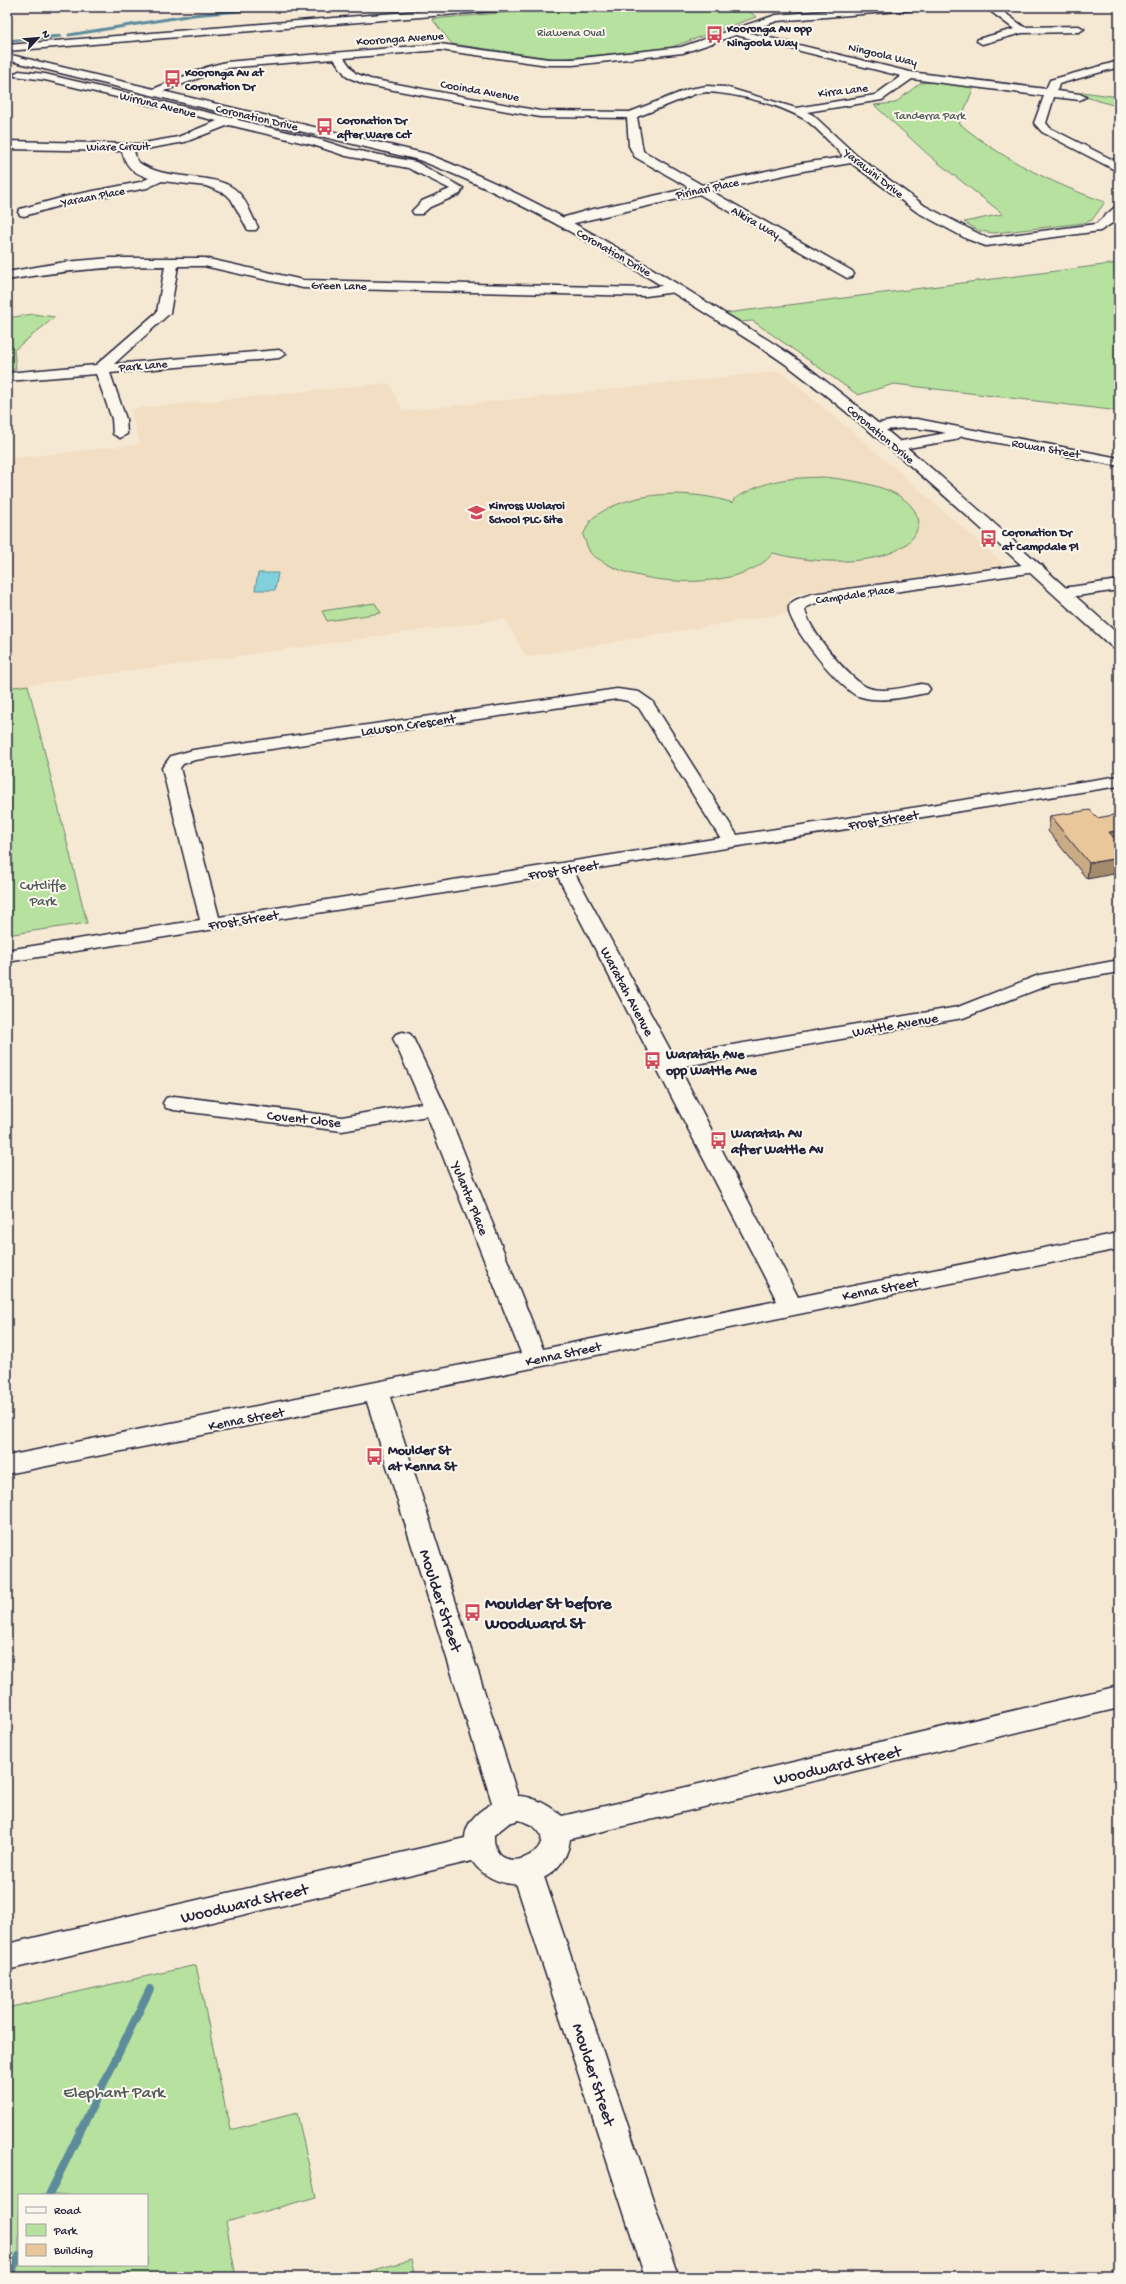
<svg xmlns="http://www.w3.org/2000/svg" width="1126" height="2284" font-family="'Gochi Hand',sans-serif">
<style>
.built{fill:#f2dfc3}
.green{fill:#b7e19e;stroke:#6c826c;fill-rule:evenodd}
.water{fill:#81d1dd;stroke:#5b8b9c}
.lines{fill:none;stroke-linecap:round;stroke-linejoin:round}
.stream-far1{stroke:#5b8b9c;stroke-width:3}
.stream{stroke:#5b8b9c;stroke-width:8}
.street-casing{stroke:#22223b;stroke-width:3}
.secondary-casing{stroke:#22223b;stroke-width:3}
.street{fill:#fbf7ec;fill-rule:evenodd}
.secondary{fill:#fbf7ec;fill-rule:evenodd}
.wall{fill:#c9ab85;stroke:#22223b}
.shaded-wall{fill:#a48b6c;stroke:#22223b}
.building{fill:#eac79b;stroke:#22223b}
.labels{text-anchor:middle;stroke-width:4;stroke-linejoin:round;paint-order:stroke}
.far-poi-label{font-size:12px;font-weight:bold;fill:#22223b;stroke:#fbf7ec;text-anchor:start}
.far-park-label{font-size:12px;fill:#4f5b59;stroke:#fbf7ec}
.far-street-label{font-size:12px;fill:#22223b;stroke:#fbf7ec}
.street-label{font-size:14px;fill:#22223b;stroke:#fbf7ec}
.park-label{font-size:14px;fill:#4f5b59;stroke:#fbf7ec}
.poi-label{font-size:14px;font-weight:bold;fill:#22223b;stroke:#fbf7ec;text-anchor:start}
.near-street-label{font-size:17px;fill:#22223b;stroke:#fbf7ec}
.near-poi-label{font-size:17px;font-weight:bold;fill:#22223b;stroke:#fbf7ec;text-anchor:start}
.near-park-label{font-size:17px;fill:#4f5b59;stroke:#fbf7ec}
</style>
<rect width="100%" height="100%" fill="#f6e9d4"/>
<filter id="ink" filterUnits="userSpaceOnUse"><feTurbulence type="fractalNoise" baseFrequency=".025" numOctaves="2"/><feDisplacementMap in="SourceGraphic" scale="8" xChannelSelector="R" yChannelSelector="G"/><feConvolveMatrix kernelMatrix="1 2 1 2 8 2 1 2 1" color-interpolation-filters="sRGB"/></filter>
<g filter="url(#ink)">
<path class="built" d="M780 371 859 437 1005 565 791 595 787 613 526 657 505 619 7 688V459L140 444 130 409 389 383 403 411Z"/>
<path class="green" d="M571 7H745L756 17 669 48 557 59 452 44 432 19Z
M931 82 974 87 959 123C1001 159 1054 184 1105 202L1092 220 1084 223 995 233 979 231 964 222 1003 214 932 158 874 105 895 103 920 83Z
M1082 92 1119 97V106C1105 104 1093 98 1079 96Z
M1119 263V411L894 384 858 395 753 321 741 322 726 313Z
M33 314 55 317 14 350 16 369 7 370V318Z
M824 477C849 480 895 485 912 507 915 510 917 516 919 521 918 525 917 532 914 536 890 570 808 563 773 553 743 592 640 587 602 561 599 559 592 556 590 552 587 547 585 540 583 535 586 530 589 521 594 517 631 490 691 489 733 503L734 499C768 479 786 478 824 477Z
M375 603 381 613 327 621 322 611Z
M28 685 87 923 7 935V688Z
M196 1965 230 2130 297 2113 316 2197 226 2222 236 2277H7V2008ZM19 2195H147V2265H19Z
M411 2260 415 2277H348Z"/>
<path class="water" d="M258 573H278L275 590H255Z"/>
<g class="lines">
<path class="stream-far1" d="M417 7H428
M69 35 193 15 282 7
M7 41 61 36"/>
<path class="stream" d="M49 2195 150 1989
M9 2277 19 2256"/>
<defs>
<path id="street" d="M873 7H916L911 10 777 21 746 32 910 72 1046 89 1050 80 1119 61V67L1059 84 1057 91 1080 94 1086 97 1080 100 1054 97 1046 123 1050 128 1119 163V172L1042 132 1034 123 1044 96 912 79 882 100 807 112 813 115 857 156 925 206 987 238 1096 224 1115 207 1119 206 1117 220 1100 231 986 246 967 239 917 212 851 163 803 171 711 191 852 271 854 274 852 277 847 278 699 194 562 226 558 225 556 222 558 219 589 210 690 188 635 157 629 146 627 118 540 117 367 85 347 77 334 59 226 68 156 94H148L146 92 207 67 226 62 440 44 548 59H573L681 47 776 15ZM736 35 901 76 875 95 796 108 725 87 707 86 689 89 630 112 540 111 370 79 355 73 344 58 440 50 548 65H573L683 53ZM707 92C738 94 776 103 804 119 817 127 833 146 844 157L803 163 702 185 643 151 637 117 695 94Z
M985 7H997L1024 27 1079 26 1084 29 1079 32 1022 33 982 44 977 41 978 39 1014 29Z
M19 71 45 74 227 117H237L238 120 321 140 349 149 416 162 463 188 460 194 430 207 422 214H414L412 211 422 201 450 189 408 168 346 156 313 145 229 125 185 142 134 151 137 161C166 184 217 170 238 192 248 202 251 216 258 227L256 230H248L231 199 226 194 206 186 162 181 147 188 69 203 24 216 20 215 18 212 20 209 68 196 140 182 149 178C133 172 126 168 122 151L7 149V141L138 144 178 137 217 121 45 80 15 76 14 74Z
M111 258H204L303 280 646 288 675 284 682 288 675 292 646 296 303 288 204 266H178L170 313 114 364 279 350 286 354 279 358 110 373 126 419 127 434 120 438 113 434 112 419 96 374 7 381V373L96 365 157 312 165 266C110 266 61 271 7 280V272L65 262Z
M902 419H917L1119 458V466L962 436 955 440 896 450 891 449 889 446 891 443 946 433C917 427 903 427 874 432L867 428 869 425Z
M1036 563 1042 565 1044 568 1042 571 816 603 805 608C805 626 851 682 869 688 884 693 906 687 921 684L927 685 930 689 927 693 921 694C900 698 879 703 858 696 841 690 785 622 789 607 790 600 806 596 812 594Z
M1119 580V590L1063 598 1057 596 1055 593 1057 590 1063 588Z
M617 689 639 692 652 701 737 835 1119 776V786L574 872 673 1055 958 1007 1039 975 1119 960V972L1051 984 963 1018 679 1067 798 1297 1119 1233V1249L390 1397 522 1809 518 1817 508 1821 498 1817 494 1809 367 1402 7 1474V1456L521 1353 427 1116 342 1131 174 1110 166 1108 163 1103 166 1098 174 1096 342 1117 422 1103 393 1038 396 1034 403 1032 410 1034 413 1038 446 1108 543 1349 777 1301 557 875 7 962V950L200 920 162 768 171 756 193 750ZM617 699 628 701 639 708 720 838 219 917 180 768 183 764 195 760Z
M527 1859 537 1862 542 1871 679 2277H645L512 1871 517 1862Z"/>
<path id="secondary" d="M468 7H511L506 10 7 51V45Z
M7 54 427 154C528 193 622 249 713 306 742 325 774 342 802 363 913 447 1015 543 1119 635V649L1113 648C1008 554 905 455 792 369 764 348 732 330 702 311 612 254 519 198 419 160L7 60Z
M1119 1686V1708L570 1839C565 1888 499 1900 472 1861L7 1970V1944L465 1838C466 1814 496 1798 517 1796 532 1795 552 1807 562 1816ZM519 1820C582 1839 492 1890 494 1835L509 1823Z"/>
</defs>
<use href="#street" class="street-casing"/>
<use href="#secondary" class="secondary-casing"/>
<use href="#street" class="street"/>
<use href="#secondary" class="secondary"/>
</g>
<path class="wall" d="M1050 816 1097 818 1087 879 1048 831Z"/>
<path class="shaded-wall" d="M1119 831V846L1109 832Z
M1119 858V873L1087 879 1089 863Z"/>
<path class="building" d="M1090 810 1097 818 1119 814V831L1109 832 1119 844V858L1089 863 1050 816Z"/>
</g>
<defs>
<symbol id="bus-bare" viewBox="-9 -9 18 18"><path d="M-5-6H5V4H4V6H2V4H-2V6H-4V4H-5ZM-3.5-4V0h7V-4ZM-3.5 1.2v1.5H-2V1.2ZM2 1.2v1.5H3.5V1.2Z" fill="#d1495b" stroke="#fbf7ec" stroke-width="2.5" paint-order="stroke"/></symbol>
<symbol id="school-bare" viewBox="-9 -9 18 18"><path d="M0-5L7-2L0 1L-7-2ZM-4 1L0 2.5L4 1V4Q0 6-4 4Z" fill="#d1495b" stroke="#fbf7ec" stroke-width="2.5" paint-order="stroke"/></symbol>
</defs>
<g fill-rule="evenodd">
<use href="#bus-bare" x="702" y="22" width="25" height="25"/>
<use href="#bus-bare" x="160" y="66" width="25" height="25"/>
<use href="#bus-bare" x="312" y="114" width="25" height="25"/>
<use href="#school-bare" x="464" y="500" width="25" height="25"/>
<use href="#bus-bare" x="976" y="526" width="25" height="25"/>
<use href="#bus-bare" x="640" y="1048" width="25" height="25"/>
<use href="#bus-bare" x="706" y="1128" width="25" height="25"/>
<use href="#bus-bare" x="362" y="1444" width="25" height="25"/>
<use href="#bus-bare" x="460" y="1600" width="25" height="25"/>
</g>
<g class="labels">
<g class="far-poi-label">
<text x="727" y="32">Kooronga Av opp<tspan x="727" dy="14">Ningoola Way</tspan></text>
<text x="185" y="76">Kooronga Av at<tspan x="185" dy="14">Coronation Dr</tspan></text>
<text x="337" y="124">Coronation Dr<tspan x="337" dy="14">after Ware Cct</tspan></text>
<text x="489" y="509">Kinross Wolaroi<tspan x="489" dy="14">School PLC Site</tspan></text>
<text x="1002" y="536">Coronation Dr<tspan x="1002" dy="14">at Campdale Pl</tspan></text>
</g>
<g class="far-park-label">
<text x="571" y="36">Riawena Oval</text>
<text x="930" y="119">Tanderra Park</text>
</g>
<g class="far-street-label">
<text transform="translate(400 38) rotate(-4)" y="4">Kooronga Avenue</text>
<text transform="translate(883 54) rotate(13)" y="4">Ningoola Way</text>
<text transform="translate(480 90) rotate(10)" y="4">Cooinda Avenue</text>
<text transform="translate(843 90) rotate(-7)" y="4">Kirra Lane</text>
<text transform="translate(158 104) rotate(14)" y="4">Wirruna Avenue</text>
<text transform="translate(257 117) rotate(13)" y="4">Coronation Drive</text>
<text transform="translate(118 146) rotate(-1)" y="4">Wiare Circuit</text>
<text transform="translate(874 173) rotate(38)" y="4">Yarawini Drive</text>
<text transform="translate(707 188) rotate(-12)" y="4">Pirinari Place</text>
<text transform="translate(93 196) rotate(-11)" y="4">Yaraan Place</text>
<text transform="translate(756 222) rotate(30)" y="4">Alkira Way</text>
<text transform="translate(614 252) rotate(30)" y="4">Coronation Drive</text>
<text transform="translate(339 285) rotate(1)" y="4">Green Lane</text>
<text transform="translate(143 365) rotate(-5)" y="4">Park Lane</text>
<text transform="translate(881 434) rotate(40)" y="4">Coronation Drive</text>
<text transform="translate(1046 448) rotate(10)" y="4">Rowan Street</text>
<text transform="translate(855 594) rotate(-8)" y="4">Campdale Place</text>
</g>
<g class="street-label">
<text transform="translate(408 724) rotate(-8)" y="5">Lawson Crescent</text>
<text transform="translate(883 819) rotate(-9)" y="5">Frost Street</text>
<text transform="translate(563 869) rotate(-9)" y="5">Frost Street</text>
<text transform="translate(243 919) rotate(-9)" y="5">Frost Street</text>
<text transform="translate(628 991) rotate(62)" y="5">Waratah Avenue</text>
<text transform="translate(895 1024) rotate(-10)" y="5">Wattle Avenue</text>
<text transform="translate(304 1118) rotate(6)" y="5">Covent Close</text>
<text transform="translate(471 1198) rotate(68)" y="5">Yulanta Place</text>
<text transform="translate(880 1288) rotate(-11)" y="5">Kenna Street</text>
<text transform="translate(563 1353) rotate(-12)" y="5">Kenna Street</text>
<text transform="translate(246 1418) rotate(-11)" y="5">Kenna Street</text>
</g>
<g class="park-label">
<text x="43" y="889">Cutcliffe<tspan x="43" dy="16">Park</tspan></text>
</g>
<g class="poi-label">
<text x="666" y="1058">Waratah Ave<tspan x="666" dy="16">opp Wattle Ave</tspan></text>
<text x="731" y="1137">Waratah Av<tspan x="731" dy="16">after Wattle Av</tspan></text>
<text x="388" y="1454">Moulder St<tspan x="388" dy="16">at Kenna St</tspan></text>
</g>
<g class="near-street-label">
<text transform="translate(442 1600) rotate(72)" y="6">Moulder Street</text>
<text transform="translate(837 1764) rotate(-13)" y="6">Woodward Street</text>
<text transform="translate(244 1902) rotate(-13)" y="6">Woodward Street</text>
<text transform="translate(595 2074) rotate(72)" y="6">Moulder Street</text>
</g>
<g class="near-poi-label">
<text x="485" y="1608">Moulder St before<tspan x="485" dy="20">Woodward St</tspan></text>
</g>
<g class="near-park-label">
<text x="114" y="2097">Elephant Park</text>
</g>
</g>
<rect width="1126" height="2284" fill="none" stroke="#fbf7ec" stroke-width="24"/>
<rect x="12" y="12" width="1102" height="2260" fill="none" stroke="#22223b" stroke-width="1.5" filter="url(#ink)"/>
<rect x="18" y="2194" width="130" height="72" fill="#fbf7ec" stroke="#a4a2a5"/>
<rect x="26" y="2207" width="20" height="6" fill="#fbf7ec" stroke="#a4a2a5"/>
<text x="54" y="2214" font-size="12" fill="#22223b">Road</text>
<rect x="26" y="2224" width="20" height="12" fill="#b7e19e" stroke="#a4a2a5"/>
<text x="54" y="2234" font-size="12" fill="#22223b">Park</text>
<rect x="26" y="2244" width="20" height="12" fill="#eac79b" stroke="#a4a2a5"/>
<text x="54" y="2254" font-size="12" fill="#22223b">Building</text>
<g transform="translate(38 38) rotate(64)" stroke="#fbf7ec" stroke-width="3" paint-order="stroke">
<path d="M0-3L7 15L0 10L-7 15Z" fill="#22223b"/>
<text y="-6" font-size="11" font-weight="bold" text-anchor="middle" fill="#22223b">N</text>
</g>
</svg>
